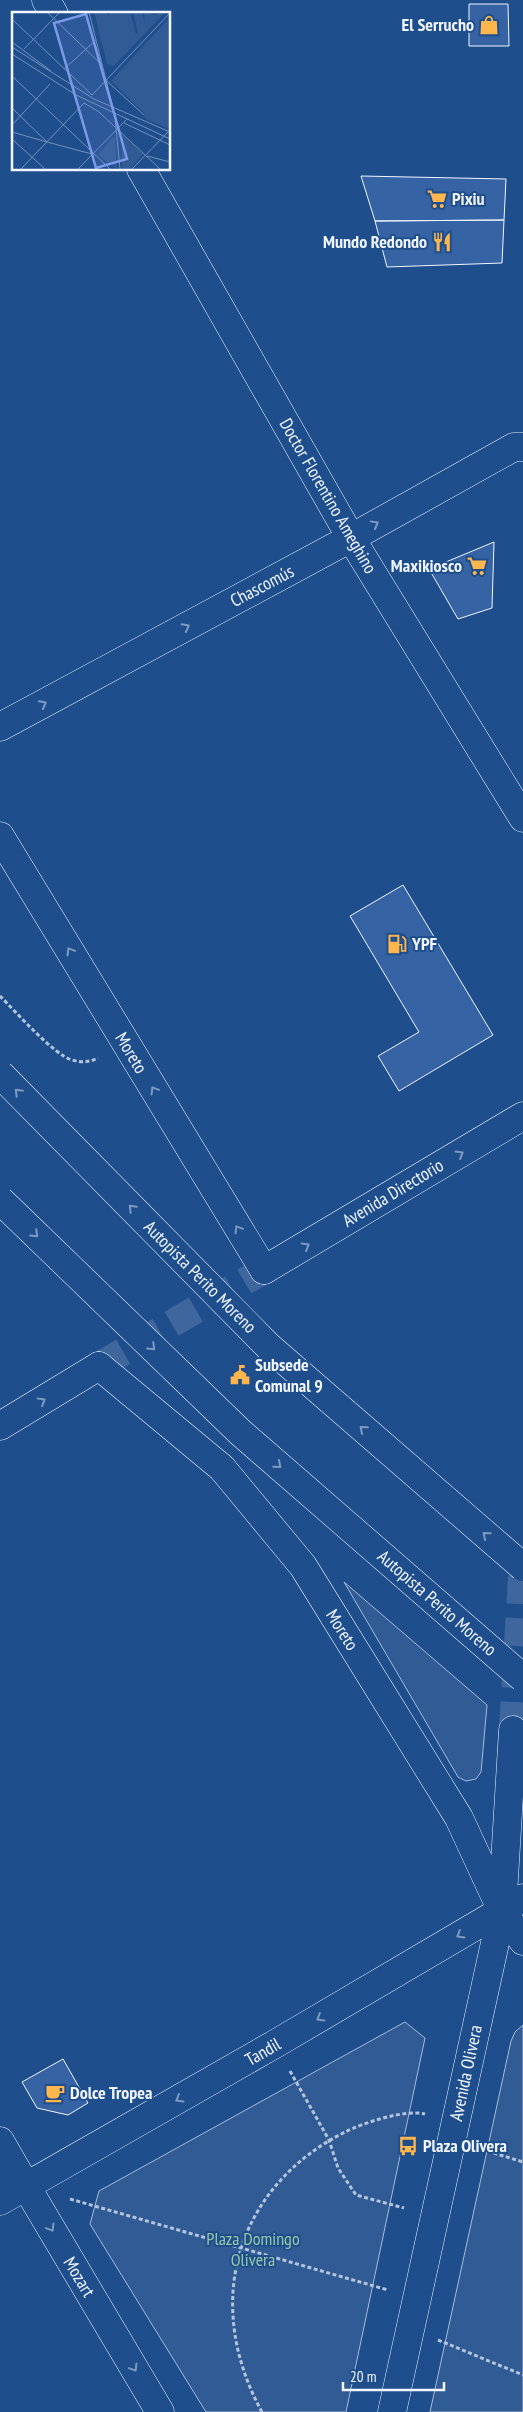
<svg xmlns="http://www.w3.org/2000/svg" width="523" height="2412" font-family="'PT Sans Narrow',sans-serif">
<style>
.built{fill:#305b95;stroke:#a8bbd7}
.building{fill:#3563a3;stroke:#f2f6ff}
.lines{fill:none;stroke-linecap:round;stroke-linejoin:round}
.secondary-tunnel{stroke:#3f679d;stroke-width:28;stroke-dasharray:28 14;stroke-linecap:butt}
.primary-tunnel{stroke:#3f679d;stroke-width:28;stroke-dasharray:28 14;stroke-linecap:butt}
.street-casing{stroke:#f2f6ff;stroke-width:29}
.secondary-casing{stroke:#f2f6ff;stroke-width:29}
.primary-casing{stroke:#f2f6ff;stroke-width:29}
.path{stroke:#b3c4dc;stroke-width:3;stroke-dasharray:4 2.5;stroke-linecap:butt}
.street{stroke:#1f4e8c;stroke-width:28}
.secondary{stroke:#1f4e8c;stroke-width:28}
.primary{stroke:#1f4e8c;stroke-width:28}
.highway-bridge-casing{stroke:#f2f6ff;stroke-width:29;stroke-linecap:butt}
.highway-bridge{stroke:#1f4e8c;stroke-width:28}
.oneway{stroke:#7e9ac0}
.labels{text-anchor:middle;stroke-width:4;stroke-linejoin:round;paint-order:stroke}
.poi-label{font-size:18px;font-weight:bold;fill:#f2f6ff;stroke:#1f4e8c;text-anchor:start}
.street-label{font-size:18px;fill:#f2f6ff;stroke:#1f4e8c}
.park-label{font-size:18px;fill:#97c8a6;stroke:#1f4e8c}
.inset-road{fill:none;stroke:#7391ba;stroke-width:1}
.view{fill:#7d9aea;fill-opacity:0.15;stroke:#7d9aea;stroke-width:2.5}
.inset-edge{fill:none;stroke:#f2f6ff;stroke-width:2.5}
</style>
<rect width="100%" height="100%" fill="#1f4e8c"/>
<path class="built" d="M344 1582 487 1705 481 1772 476 1779 466 1781 458 1777Z
M405 2022 425 2038 346 2412H206L90 2224 99 2191Z
M523 2025V2412H430L511 2041 515 2032Z"/>
<path class="building" d="M469 4H508L509 46H469Z
M361 176 506 179 504 220 375 221Z
M504 220 502 263 387 267 375 221Z
M494 542 492 608 458 619 429 569Z
M403 885 493 1035 399 1091 378 1056 419 1032 350 916Z
M63 2059 88 2103 68 2115 37 2108 22 2082Z"/>
<g class="lines">
<path class="secondary-tunnel" d="M513 1730 523 1560"/>
<path class="primary-tunnel" d="M99 1366 264 1270"/>
<defs>
<path id="street" d="M46 0 54 14
M141 169 351 538 523 818
M0 727 351 538 514 447H523
M0 836 264 1270
M99 1366 222 1468 303 1566 459 1818 502 1911 523 1941
M0 2141 26 2186
M0 2201 275 2044 523 1898"/>
<path id="secondary" d="M0 2180 26 2186 160 2412
M392 2412 502 1911 513 1730"/>
<path id="primary" d="M264 1270 523 1116
M0 1426 99 1366"/>
</defs>
<use href="#street" class="street-casing"/>
<use href="#secondary" class="secondary-casing"/>
<use href="#primary" class="primary-casing"/>
<path class="path" d="M0 996C15 1011 54 1055 72 1060 82 1063 90 1062 98 1058
M290 2071 329 2140 338 2168 356 2195 404 2208
M481 2149 523 2162
M70 2199 388 2290
M438 2340 523 2375
M262 2412C203 2305 234 2188 345 2132 363 2123 405 2109 425 2114"/>
<use href="#street" class="street"/>
<use href="#secondary" class="secondary"/>
<use href="#primary" class="primary"/>
<defs>
<path id="highway-bridge" d="M0 1074 268 1346 523 1567
M0 1200 241 1433 523 1678"/>
</defs>
<use href="#highway-bridge" class="highway-bridge-casing"/>
<use href="#highway-bridge" class="highway-bridge"/>
</g>
<defs><path id="oneway-chevron" d="M-2-3.5L2.5 0L-2 3.5" fill="none" stroke-width="1.6" stroke-linecap="round" stroke-linejoin="round" transform="scale(1.25)"/></defs>
<g class="oneway">
<use href="#oneway-chevron" transform="translate(375 524) rotate(-29)"/>
<use href="#oneway-chevron" transform="translate(186 627) rotate(-28)"/>
<use href="#oneway-chevron" transform="translate(43 704) rotate(-28)"/>
<use href="#oneway-chevron" transform="translate(70 951) rotate(-121)"/>
<use href="#oneway-chevron" transform="translate(154 1090) rotate(-121)"/>
<use href="#oneway-chevron" transform="translate(18 1092) rotate(-135)"/>
<use href="#oneway-chevron" transform="translate(460 1154) rotate(-31)"/>
<use href="#oneway-chevron" transform="translate(132 1208) rotate(-135)"/>
<use href="#oneway-chevron" transform="translate(238 1229) rotate(-121)"/>
<use href="#oneway-chevron" transform="translate(35 1234) rotate(44)"/>
<use href="#oneway-chevron" transform="translate(306 1246) rotate(-31)"/>
<use href="#oneway-chevron" transform="translate(152 1347) rotate(44)"/>
<use href="#oneway-chevron" transform="translate(42 1401) rotate(-31)"/>
<use href="#oneway-chevron" transform="translate(363 1429) rotate(-139)"/>
<use href="#oneway-chevron" transform="translate(278 1465) rotate(41)"/>
<use href="#oneway-chevron" transform="translate(486 1535) rotate(-139)"/>
<use href="#oneway-chevron" transform="translate(460 1935) rotate(149)"/>
<use href="#oneway-chevron" transform="translate(320 2018) rotate(149)"/>
<use href="#oneway-chevron" transform="translate(179 2099) rotate(150)"/>
<use href="#oneway-chevron" transform="translate(51 2228) rotate(59)"/>
<use href="#oneway-chevron" transform="translate(134 2368) rotate(59)"/>
</g>
<defs>
<symbol id="shop-bare" viewBox="-9 -9 18 18"><path d="M-5-2.5h2.3a2.7 3.5 0 0 1 5.4 0H5L5.5 6h-11ZM-1.5-2.5h3a1.5 2.3 0 0 0-3 0Z" fill="#ffb74d" stroke="#1f4e8c" stroke-width="2.5" paint-order="stroke"/></symbol>
<symbol id="supermarket-bare" viewBox="-9 -9 18 18"><path d="M-6-5.5h2.5l.6 2H6L4.5 2H-2.5L-4.4-4H-6ZM-1.5 3.2a1.3 1.3 0 1 0 .1 0ZM3 3.2a1.3 1.3 0 1 0 .1 0Z" fill="#ffb74d" stroke="#1f4e8c" stroke-width="2.5" paint-order="stroke"/></symbol>
<symbol id="restaurant-bare" viewBox="-9 -9 18 18"><path d="M-5-6h1v4h1v-4h1v4h1v-4h1v5L-1.5 .5V6h-2V.5L-5-1ZM5-6V6H3V1.5H1.5Q1.5-4 5-6Z" fill="#ffb74d" stroke="#1f4e8c" stroke-width="2.5" paint-order="stroke"/></symbol>
<symbol id="fuel-bare" viewBox="-9 -9 18 18"><path d="M-5.5-6h7V0h2V4h1.3V-2.5L3-4.5l.8-.8L6-3V5H2.5V1h-1V6h-7ZM-4.2-4.7v3.2H.2V-4.7Z" fill="#ffb74d" stroke="#1f4e8c" stroke-width="2.5" paint-order="stroke"/></symbol>
<symbol id="civic-bare" viewBox="-9 -9 18 18"><path d="M-.6-6.5H3V-4.5H.6V-3L4-1V1h2V6H-6V1h2V-1L-.6-3ZM-1.2 2.5V6h2.4V2.5Z" fill="#ffb74d" stroke="#1f4e8c" stroke-width="2.5" paint-order="stroke"/></symbol>
<symbol id="cafe-bare" viewBox="-9 -9 18 18"><path d="M-5.5-4.5H6V0H3Q3 3.5 0 3.5H-2.5Q-5.5 3.5-5.5 0ZM3-3.2v2h1.7v-2ZM-6 4.5H4V6H-6Z" fill="#ffb74d" stroke="#1f4e8c" stroke-width="2.5" paint-order="stroke"/></symbol>
<symbol id="bus-bare" viewBox="-9 -9 18 18"><path d="M-5-6H5V4H4V6H2V4H-2V6H-4V4H-5ZM-3.5-4V0h7V-4ZM-3.5 1.2v1.5H-2V1.2ZM2 1.2v1.5H3.5V1.2Z" fill="#ffb74d" stroke="#1f4e8c" stroke-width="2.5" paint-order="stroke"/></symbol>
</defs>
<g fill-rule="evenodd">
<use href="#shop-bare" x="475" y="11" width="28" height="28"/>
<use href="#supermarket-bare" x="423" y="185" width="28" height="28"/>
<use href="#restaurant-bare" x="428" y="228" width="28" height="28"/>
<use href="#supermarket-bare" x="463" y="552" width="28" height="28"/>
<use href="#fuel-bare" x="383" y="930" width="28" height="28"/>
<use href="#civic-bare" x="226" y="1361" width="28" height="28"/>
<use href="#cafe-bare" x="41" y="2079" width="28" height="28"/>
<use href="#bus-bare" x="394" y="2132" width="28" height="28"/>
</g>
<g class="labels">
<g class="poi-label">
<text x="474" y="31" text-anchor="end">El Serrucho</text>
<text x="452" y="205">Pixiu</text>
<text x="427" y="248" text-anchor="end">Mundo Redondo</text>
<text x="462" y="572" text-anchor="end">Maxikiosco</text>
<text x="412" y="950">YPF</text>
<text x="255" y="1371">Subsede<tspan x="255" dy="21">Comunal 9</tspan></text>
<text x="70" y="2099">Dolce Tropea</text>
<text x="423" y="2152">Plaza Olivera</text>
</g>
<g class="street-label">
<text transform="translate(328 496) rotate(60)" y="6">Doctor Florentino Ameghino</text>
<text transform="translate(262 586) rotate(-28)" y="6">Chascomús</text>
<text transform="translate(131 1053) rotate(59)" y="6">Moreto</text>
<text transform="translate(393 1193) rotate(-31)" y="6">Avenida Directorio</text>
<text transform="translate(200 1277) rotate(45)" y="6">Autopista Perito Moreno</text>
<text transform="translate(437 1603) rotate(41)" y="6">Autopista Perito Moreno</text>
<text transform="translate(342 1630) rotate(58)" y="6">Moreto</text>
<text transform="translate(263 2052) rotate(-30)" y="6">Tandil</text>
<text transform="translate(466 2073) rotate(-78)" y="6">Avenida Olivera</text>
<text transform="translate(79 2277) rotate(59)" y="6">Mozart</text>
</g>
<g class="park-label">
<text x="253" y="2245">Plaza Domingo<tspan x="253" dy="21">Olivera</tspan></text>
</g>
</g>
<g transform="translate(12 12)">
<rect width="158" height="158" fill="#1f4e8c"/>
<path d="M82 0H95L96 4 99 0H118L124 22 126 21 121 0H130L133 13 132 0 142 3 153 0 102 54 95 52ZM157 6V117L134 107 131 104 133 102 99 69ZM110 123 131 142 118 157H110ZM101 125 103 126 105 157 86 143Z" fill="#305b95"/>
<path class="inset-road" d="M35 0 90 53M77 0 100 92M0 7 80 83M0 30 39 59M0 35 82 87 158 120M12 37 48 0M0 42 64 83 158 127M52 57 84 28M0 64 98 157M95 69 132 103M80 83 158 1M72 91 87 100 148 157M0 96 35 130 80 142M103 106 108 157M112 111 158 133M0 113 38 72M0 120 35 130M0 127 33 157M135 144 158 150M9 157 72 91M66 157 115 107M120 157 157 119"/>
<path class="view" d="M74 2 115 147 84 156 42 11Z"/>
<rect width="158" height="158" class="inset-edge"/>
</g>
<path d="M343 2382v8h101v-8" fill="none" stroke="#f2f6ff" stroke-width="2.5"/>
<text x="350" y="2382" font-size="15" fill="#f2f6ff" stroke="#1f4e8c" stroke-width="4" paint-order="stroke">20 m</text>
</svg>
